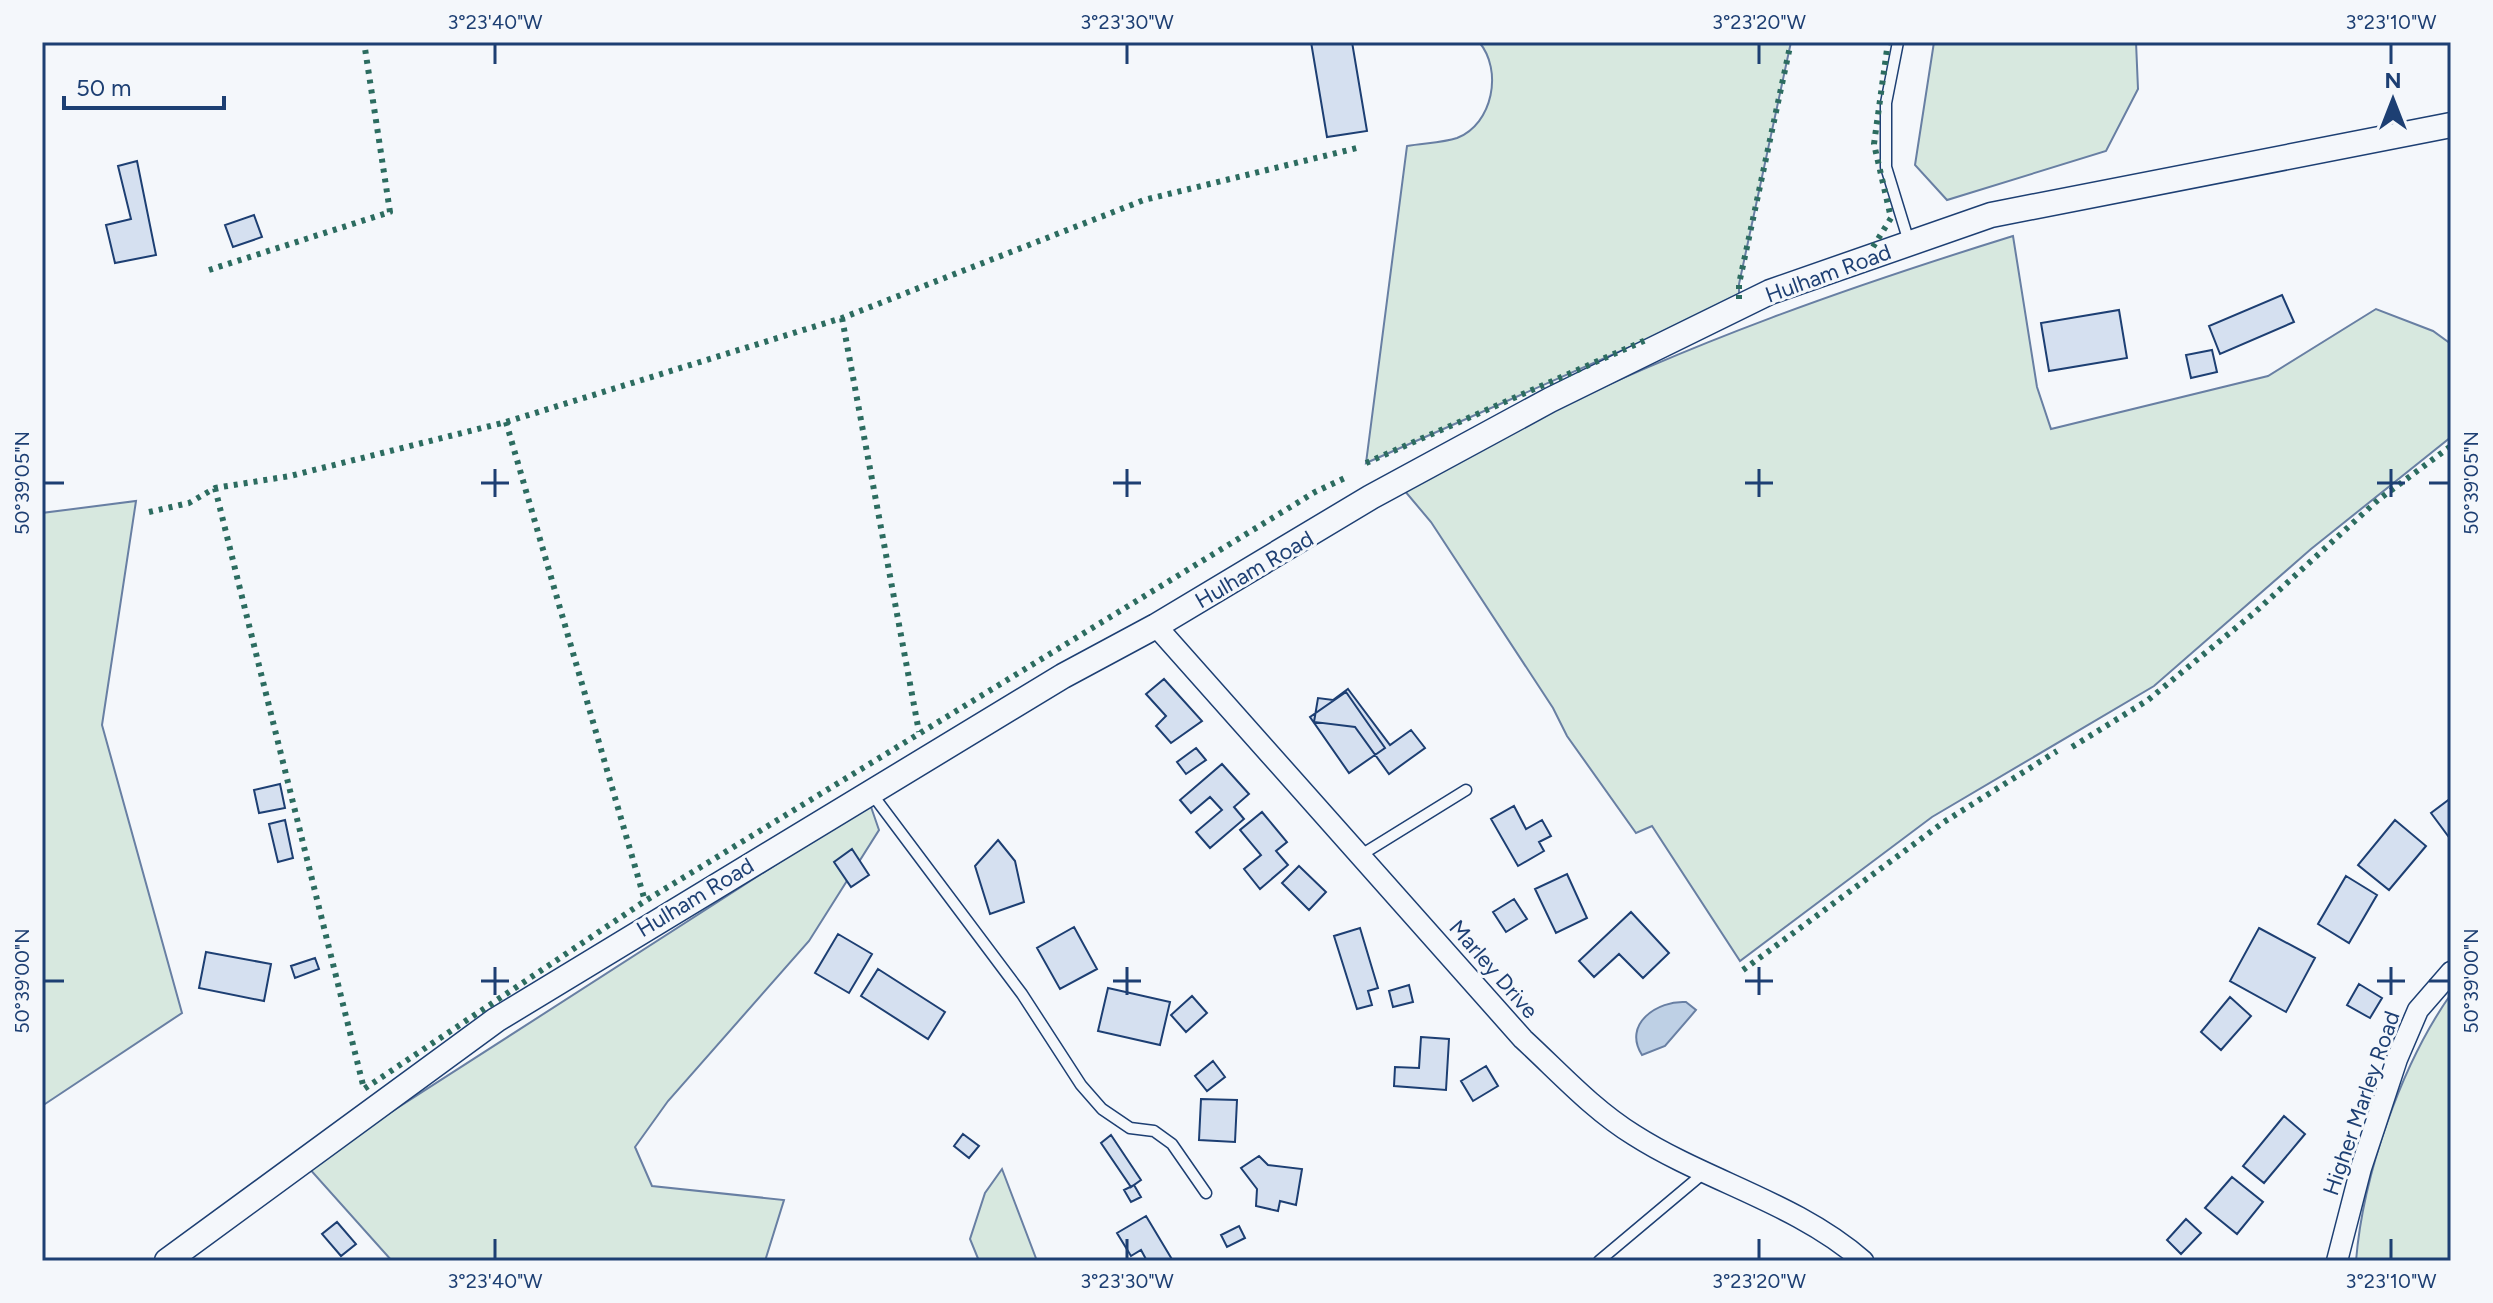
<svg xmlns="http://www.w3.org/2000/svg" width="2493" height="1303" font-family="Figtree,sans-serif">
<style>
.green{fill:#d7e8df;stroke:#687fa3;stroke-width:2}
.water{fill:#bed0e5;stroke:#687fa3;stroke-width:2}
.building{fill:#d5e0f0;stroke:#1d3f73;stroke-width:2}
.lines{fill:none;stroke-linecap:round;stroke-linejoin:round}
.service-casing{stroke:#1d3f73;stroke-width:13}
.minor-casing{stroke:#1d3f73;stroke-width:23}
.tertiary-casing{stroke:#1d3f73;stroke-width:27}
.service{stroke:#f4f7fb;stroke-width:10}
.minor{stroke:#f4f7fb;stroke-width:20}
.tertiary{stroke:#f4f7fb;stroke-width:24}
.hedge{stroke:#2c6c60;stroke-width:6;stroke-dasharray:4 6;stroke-linecap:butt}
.ticks{fill:none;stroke:#1d3f73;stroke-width:3}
.labels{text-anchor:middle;stroke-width:6;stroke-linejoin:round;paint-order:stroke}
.street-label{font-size:22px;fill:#1d3f73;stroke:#f4f7fb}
.neatline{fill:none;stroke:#1d3f73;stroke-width:3}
.ticks-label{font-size:20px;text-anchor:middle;fill:#1d3f73}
</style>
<rect width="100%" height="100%" fill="#f4f7fb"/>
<path class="green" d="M1479 42H1791L1739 284V299L1366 463 1407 146C1422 143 1442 143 1457 138 1493 124 1503 70 1479 42Z
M1934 42H2136L2138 89 2106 151 1947 200 1915 165Z
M2013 236 2037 387 2051 429 2268 376 2376 309 2433 331 2451 344V437L2311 549 2154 686 1932 817 1740 961 1652 826 1636 833 1567 736 1553 708 1431 522 1404 490C1448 466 1492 441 1538 418 1689 343 1852 286 2013 236Z
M136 501 102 725 182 1013 42 1106V513Z
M870 804 879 830 809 941 668 1101 635 1147 652 1186 784 1200 765 1261H392L307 1166Z
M2451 994V1261H2356C2363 1175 2401 1065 2451 994Z
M1002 1169 1037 1261H979L970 1239 985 1193Z"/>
<path class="water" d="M1686 1002 1696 1010 1665 1046 1642 1055C1622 1024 1658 1000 1686 1002Z"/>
<path class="building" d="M1311 42H1352L1367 131 1327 137Z
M137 161 156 255 115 263 106 225 131 219 118 166Z
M254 215 262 237 233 247 225 225Z
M2282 295 2294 322 2220 354 2209 326Z
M2119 310 2127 358 2049 371 2041 323Z
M2212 350 2217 372 2191 378 2186 355Z
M1164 679 1202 721 1171 743 1156 726 1166 716 1146 694Z
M1348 689 1390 745 1411 730 1425 748 1389 774 1355 727 1314 722 1318 698 1333 700Z
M1346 692 1385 748 1349 773 1310 717Z
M1196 748 1206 760 1186 774 1177 762Z
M1222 764 1249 794 1234 807 1244 819 1210 848 1196 832 1222 810 1210 797 1191 813 1180 800Z
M280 784 285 808 259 813 254 790Z
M2451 798V840L2431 813Z
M1514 806 1526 829 1542 820 1551 836 1539 842 1544 851 1518 866 1491 819Z
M1262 812 1287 842 1276 851 1288 865 1260 889 1244 869 1261 855 1240 830Z
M285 820 293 858 278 862 269 824Z
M2395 820 2426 846 2389 890 2358 865Z
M998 840 1015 861 1024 902 990 914 975 866Z
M852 849 869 875 851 887 834 862Z
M1299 866 1326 892 1309 910 1282 883Z
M1567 874 1587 918 1556 933 1535 889Z
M2346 876 2377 895 2349 943 2318 924Z
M1514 899 1527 919 1506 932 1493 912Z
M1631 912 1669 953 1643 978 1619 954 1594 977 1579 961Z
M1074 927 1097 969 1060 989 1037 948Z
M1360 928 1378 988 1368 991 1372 1005 1357 1009 1334 936Z
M2259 928 2315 958 2286 1012 2230 981Z
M838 934 872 954 849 993 815 973Z
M206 952 271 964 264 1001 199 988Z
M315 958 319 969 295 978 291 966Z
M878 969 945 1012 928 1039 861 996Z
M2359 984 2382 998 2370 1018 2347 1005Z
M1409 985 1413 1002 1393 1007 1389 991Z
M1108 988 1170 1002 1160 1045 1098 1031Z
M1192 996 1207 1013 1186 1032 1171 1015Z
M2230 997 2251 1016 2221 1050 2201 1032Z
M1421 1037 1449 1039 1446 1090 1394 1086 1395 1067 1419 1068Z
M1213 1061 1225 1077 1207 1091 1195 1076Z
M1486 1066 1498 1086 1473 1101 1461 1081Z
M1201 1099 1237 1100 1235 1142 1199 1140Z
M2284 1116 2305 1134 2264 1183 2243 1166Z
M963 1134 979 1146 969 1158 954 1146Z
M1111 1135 1141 1180 1131 1187 1101 1143Z
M1259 1156 1268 1165 1302 1169 1296 1205 1280 1201 1278 1211 1256 1206 1257 1189 1241 1168Z
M2232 1177 2263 1202 2237 1234 2205 1208Z
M1134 1185 1141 1197 1131 1202 1124 1190Z
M1146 1216 1173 1261H1147L1141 1250 1131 1256 1117 1233Z
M2186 1219 2201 1233 2181 1254 2167 1240Z
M337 1222 356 1244 341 1256 322 1234Z
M1239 1226 1245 1238 1227 1247 1221 1235Z"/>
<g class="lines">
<defs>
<path id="service" d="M1898 42 1886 103V167L1909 242
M872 794 1022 994 1081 1085 1102 1109 1130 1128 1154 1131 1172 1144 1206 1193
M1361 855 1466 790
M1599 1261 1705 1172"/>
<path id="minor" d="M1156 626 1523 1039C1559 1072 1592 1109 1634 1135 1706 1181 1797 1203 1863 1261
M2337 1261 2361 1168 2397 1059 2418 1010 2451 972"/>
<path id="tertiary" d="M167 1261 496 1020 1063 676 1156 626 1371 497 1550 400 1770 292 1991 215 2451 125"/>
</defs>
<use href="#service" class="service-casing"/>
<use href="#minor" class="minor-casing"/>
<use href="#tertiary" class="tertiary-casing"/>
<use href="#service" class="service"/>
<use href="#minor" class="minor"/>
<use href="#tertiary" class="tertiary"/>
<path class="hedge" d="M1873 247 1891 218 1874 144 1888 42
M209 270 390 212 364 42
M1739 299V284L1791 42
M842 318 919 732
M506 422 645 901
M1366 463 1648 339
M215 488 364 1089 645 901 1315 492 1347 477
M149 512 189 503 215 488 290 476 506 422 842 318 1144 200 1361 147
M2072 747 2148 700 2254 613 2378 500 2451 446
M1743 970 1944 822 2057 751"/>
</g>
<path class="ticks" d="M495 44V64M1127 44V64M1759 44V64M2391 44V64M495 469V497M1127 469V497M1759 469V497M2391 469V497M44 483H64M481 483H509M1113 483H1141M1745 483H1773M2377 483H2405M2429 483H2449M495 967V995M1127 967V995M1759 967V995M2391 967V995M44 981H64M481 981H509M1113 981H1141M1745 981H1773M2377 981H2405M2429 981H2449M495 1239V1259M1127 1239V1259M1759 1239V1259M2391 1239V1259"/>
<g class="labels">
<g class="street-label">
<text transform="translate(1828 273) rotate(-20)" y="8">Hulham Road</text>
<text transform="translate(1254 569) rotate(-30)" y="8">Hulham Road</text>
<text transform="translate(695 897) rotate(-31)" y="8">Hulham Road</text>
<text transform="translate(1494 969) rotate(49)" y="8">Marley Drive</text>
<text transform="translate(2361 1103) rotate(-71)" y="8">Higher Marley Road</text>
</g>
</g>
<rect width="2493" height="1303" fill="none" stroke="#f4f7fb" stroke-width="88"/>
<g transform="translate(2393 100)" stroke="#f4f7fb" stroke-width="6" paint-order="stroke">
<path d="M0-6L14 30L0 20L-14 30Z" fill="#1d3f73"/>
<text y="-12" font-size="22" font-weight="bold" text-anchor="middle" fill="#1d3f73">N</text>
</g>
<path d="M64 96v12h160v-12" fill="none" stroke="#1d3f73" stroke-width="4"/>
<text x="76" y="96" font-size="24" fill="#1d3f73" stroke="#f4f7fb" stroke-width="6" paint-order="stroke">50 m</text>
<rect x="44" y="44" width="2405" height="1215" class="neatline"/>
<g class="ticks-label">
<text x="495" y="29">3°23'40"W</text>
<text x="1127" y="29">3°23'30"W</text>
<text x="1759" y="29">3°23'20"W</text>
<text x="2391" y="29">3°23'10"W</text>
<text transform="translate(22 483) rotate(-90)" y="7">50°39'05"N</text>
<text transform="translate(2471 483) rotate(-90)" y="7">50°39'05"N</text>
<text transform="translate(22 981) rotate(-90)" y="7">50°39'00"N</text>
<text transform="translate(2471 981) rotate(-90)" y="7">50°39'00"N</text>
<text x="495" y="1288">3°23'40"W</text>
<text x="1127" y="1288">3°23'30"W</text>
<text x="1759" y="1288">3°23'20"W</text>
<text x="2391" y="1288">3°23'10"W</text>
</g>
</svg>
